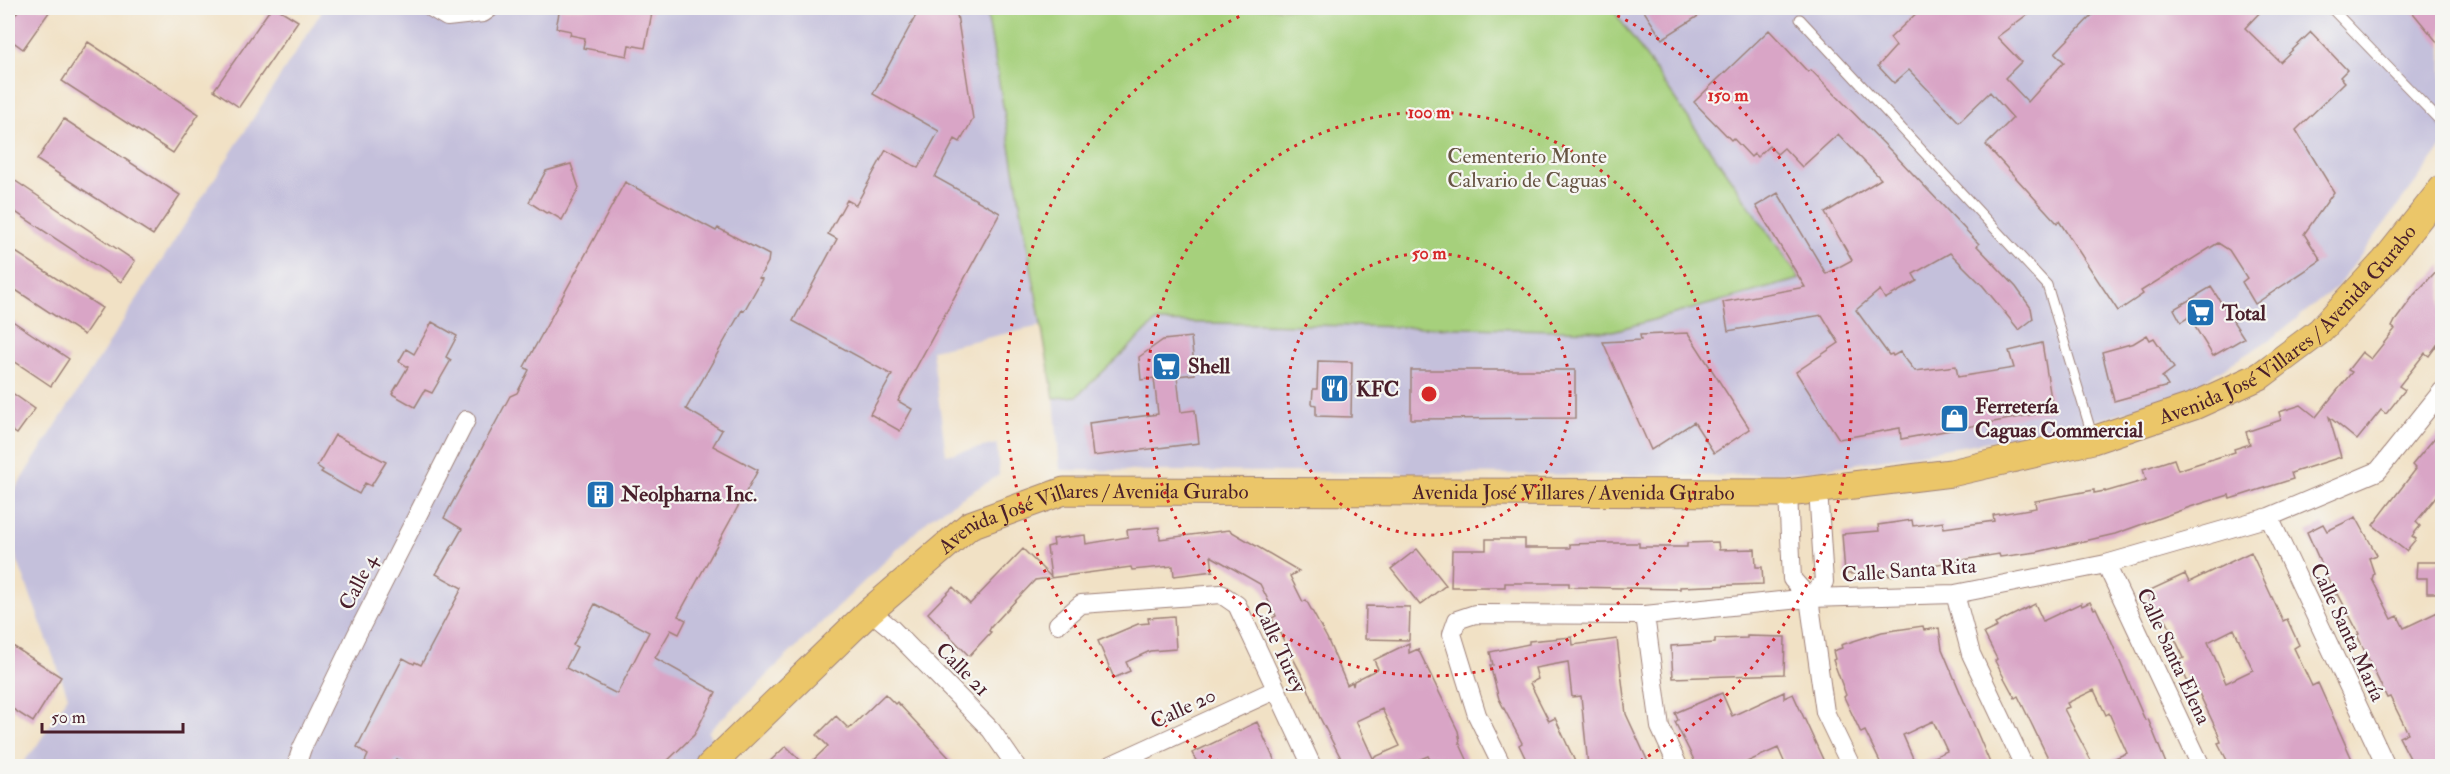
<svg xmlns="http://www.w3.org/2000/svg" width="2450" height="774" font-family="'IM FELL Double Pica',serif">
<style>
.industrial{fill:#c4c0db}
.green{fill:#a6d07c;stroke:#787854;stroke-width:1.5}
.building{fill:#d9a5c6;fill-rule:evenodd}
.lines{fill:none;stroke-linecap:round;stroke-linejoin:round}
.lane-casing{stroke:#9e8078;stroke-width:11}
.street-casing{stroke:#9e8078;stroke-width:20}
.primary-casing{stroke:#9e8078;stroke-width:29}
.lane{stroke:#fff;stroke-width:9}
.street{stroke:#fff;stroke-width:18}
.primary{stroke:#ebc669;stroke-width:27}
.ring{fill:none;stroke:#d62828;stroke-width:3;stroke-dasharray:3 6}
.labels{text-anchor:middle;stroke-width:4.5;stroke-linejoin:round;paint-order:stroke}
.park-label{font-size:21px;fill:#665443;stroke:#f6f6f2}
.poi-label{font-size:21px;font-weight:bold;fill:#4a1f2b;stroke:#f6f6f2;text-anchor:start}
.street-label{font-size:21px;fill:#4a1f2b;stroke:#f6f6f2}
.centre{fill:#d62828;stroke:#f6f6f2;stroke-width:3}
.ring-label{font-size:18px;text-anchor:middle;font-weight:bold;fill:#d62828;stroke:#f6f6f2;stroke-width:4.5;stroke-linejoin:round;paint-order:stroke}
</style>
<rect width="100%" height="100%" fill="#f6f6f2"/>
<filter id="ink" filterUnits="userSpaceOnUse"><feTurbulence type="fractalNoise" baseFrequency=".0167" numOctaves="2"/><feDisplacementMap in="SourceGraphic" scale="12" xChannelSelector="R" yChannelSelector="G"/><feConvolveMatrix kernelMatrix="1 2 1 2 8 2 1 2 1" color-interpolation-filters="sRGB"/></filter>
<filter id="wash" filterUnits="userSpaceOnUse"><feTurbulence type="fractalNoise" baseFrequency=".008" numOctaves="4" result="noise"/><feDisplacementMap in="SourceGraphic" scale="24" xChannelSelector="R" yChannelSelector="G"/><feGaussianBlur stdDeviation="1.35" result="paint"/><feColorMatrix in="noise" values="0 0 0 0 0 0 0 0 0 0 0 0 0 0 0 0 0 1.4 0 .05"/><feComposite in="paint" operator="in"/></filter>
<g filter="url(#wash)">
<rect width="100%" height="100%" fill="#f1e1c5"/>
<path class="industrial" d="M324 8H986L1041 326 932 350 946 455 997 444 999 475 931 517 708 732 724 766H20L36 747 68 696 8 535V500Z
M1612 8H2442V147L2337 287 2272 338 2178 397 2063 429 1812 471 1723 476 1060 470 1054 398 1077 396 1156 322 1613 331 1799 279Z"/>
<path class="green" d="M986 8H1612L1800 279 1613 331 1156 322 1077 396 1054 398Z"/>
<g id="blocks">
<path class="building" d="M20 8H52L23 49 8 38V25Z
M271 8H277L298 21 239 107 214 90Z
M560 8H653L645 48 629 45 627 56 583 48 585 38 570 35 571 31 556 28Z
M920 8H956L973 119 960 142 955 139 935 177 1000 213 898 401 912 409 900 431 870 414 892 375 793 321 837 239 828 234 847 200 856 205 886 150 918 168 939 131 873 94Z
M1642 8H1711L1662 39Z
M1922 8H2036L1997 37 2021 62 2005 78 2028 102 2064 62 2055 53 2099 8H2264L2245 28 2280 62 2311 32 2347 70 2340 77 2345 82 2296 130 2334 192 2304 234 2321 260 2255 304 2242 282 2247 278 2229 250 2218 243 2141 291 2143 294 2118 311 2059 221 2057 223 1986 145 2013 118 1990 92 1959 122 1909 70 1894 83 1878 66 1896 46 1890 38Z
M2409 8H2442V48Z
M1769 30 1808 72 1811 70 1895 155 1979 244 1977 246 2016 287 2031 308 2033 319 2019 330 1983 286 1950 253 1913 274 1917 281 1885 299 1880 290 1856 310 1889 355 1892 354 1893 356 1900 352 1915 371 1956 366 1958 377 2014 368 2009 351 2042 343 2053 411 1901 439 1900 428 1839 439 1796 372 1839 343 1822 315 1728 331 1723 302 1805 287 1756 206 1778 193 1826 274 1852 260 1825 213 1881 179 1838 134 1802 167 1784 148 1777 154 1769 146 1757 157 1754 154 1751 157 1733 138 1731 140 1694 102Z
M88 42 199 114 173 153 62 81Z
M64 119 180 195 153 235 37 160Z
M571 164 579 188 562 220 549 212 546 213 529 202 546 171Z
M8 176 135 261 121 282 8 207Z
M625 182 716 231 718 228 769 255 768 262 759 278 762 279 744 311 742 310 686 409 722 430 713 446 758 470 678 616 686 620 679 634 671 630 655 658 716 692 694 735 662 766H411L396 759 392 766H363L368 755 357 747 403 658 414 664 415 662 421 665 462 588 436 574 462 529 444 518 510 396 517 393 529 370 524 367ZM595 604 649 632 617 694 566 668 577 647 573 645Z
M8 247 102 308 84 335 8 285Z
M2442 265V338L2429 356 2425 353 2399 386 2405 390 2386 414 2381 410 2357 440 2329 417 2341 457 2291 473 2293 479 2230 499 2229 495 2190 507 2115 534 2037 552 2000 557 1999 554 1919 567 1920 572 1889 576 1888 573 1845 574 1842 534 1879 531 1878 525 1912 520 1913 526 1943 522 1944 528 1994 521 1993 515 2036 508 2035 501 2094 490V493L2105 491V492L2146 480 2143 469 2174 459 2178 470 2235 452 2234 449 2250 444 2246 432 2281 420 2279 412 2301 405 2316 417 2352 372 2348 370 2362 352 2371 359 2395 329 2392 327 2395 321 2414 295Z
M2211 287 2244 338 2213 356 2189 317 2181 322 2174 309Z
M8 318 69 359 51 386 8 357Z
M432 322 457 336 446 357 451 360 432 393 425 390 415 407 392 394 408 367 399 361 406 349 414 354Z
M1688 333 1750 429 1714 453 1694 422 1651 450 1603 342 1641 340 1640 335Z
M2147 335 2150 340 2154 338 2174 368 2162 377 2168 386 2114 401 2102 352 2134 343Z
M1191 337 1195 374 1177 376 1181 412 1195 410 1199 443 1093 456 1089 423 1158 414 1154 378 1141 380 1139 357 1163 340Z
M1318 361 1352 362 1351 417 1316 416V405L1312 404 1313 389H1317Z
M1411 370H1575V418L1411 419Z
M8 390 35 409 17 434 8 428Z
M2442 429V490L2416 522 2420 526 2412 536 2416 539 2406 551 2373 525 2416 469 2412 465Z
M335 435 386 462 371 486 365 483 359 494 321 472 323 470 317 466Z
M2356 517 2377 555 2369 558 2374 573 2372 579 2392 619 2398 616 2404 628 2442 610V766H2414L2399 737 2408 733 2390 697 2387 698 2357 635 2359 634 2338 594 2335 595 2307 532 2323 524 2327 531Z
M1159 527 1160 539 1229 530 1299 571 1290 576 1303 602 1306 600 1327 638 1347 685 1352 682 1353 686 1354 681 1378 669 1374 660 1409 643V653L1418 649 1458 731 1460 741 1459 742 1470 766H1433L1428 756 1404 766H1345L1320 718 1305 681 1272 618 1276 616 1260 584 1211 556 1213 571 1174 576 1173 566 1132 570 1131 567 1035 580 991 627 989 631 991 632 969 656 928 613 953 587 970 604 1023 549 1051 577 1047 547 1054 545 1053 539 1085 535 1086 544 1128 537 1127 530ZM1382 709 1400 746 1373 758 1356 721Z
M1486 539H1525V548H1570V544L1607 543H1639V547H1687V543L1718 542 1719 550 1755 549 1756 567H1762L1763 584 1680 587V589L1569 587V583H1505V587H1451L1452 550H1486Z
M1417 549 1446 585 1420 605 1391 569Z
M2251 552 2283 621 2287 619 2299 645 2294 648 2312 686 2318 683 2355 766H2230L2218 743 2221 742 2218 733 2196 687 2191 689 2178 661 2184 658 2165 618 2159 620 2146 592 2185 574 2189 582ZM2234 629 2253 670 2226 683 2208 642Z
M2417 562H2442V593H2427V578H2416Z
M2090 602 2094 609 2096 608 2105 627 2145 720 2148 719 2167 766H2096L2127 753 2109 713 2106 715 2094 690 2067 703 2069 707 2064 709 2094 766H2052L2018 696 2015 698 1995 661 1997 659 1984 633 1997 627 1995 624 2035 604 2043 621 2081 603 2082 606Z
M1366 606 1410 607 1409 640 1365 639Z
M1174 616 1176 649 1150 651 1126 662 1130 671 1114 678 1098 641 1138 624 1149 623 1148 618Z
M1923 626 1924 630 1939 628 1942 649 1990 763 1982 766H1882L1865 731 1861 733 1844 697 1846 695 1833 660 1835 659 1833 651 1842 648 1841 645 1882 632ZM1933 721 1947 751 1916 765 1903 735Z
M1747 636 1785 637 1784 674 1673 678 1671 646 1715 643V639L1747 638Z
M1572 637 1573 645 1617 639 1626 714 1650 766H1588L1581 696 1572 697 1568 662 1535 668 1538 679 1530 683 1549 721 1555 718 1577 766H1529L1519 745 1522 743 1499 699 1490 665H1493L1490 652 1529 644V641Z
M8 643 61 677 33 722 8 706Z
M1784 692V698L1793 694 1826 766H1786L1778 748 1738 766H1697L1675 722 1678 720 1675 713 1722 693 1732 716Z
M885 694 895 704 897 702 957 766H807L828 746 817 735 836 716 849 729Z
M1257 722 1277 766H1199L1192 753Z
M786 746 806 766H765Z"/>
</g>
</g>
<g filter="url(#ink)">
<use href="#blocks" fill-opacity="0" stroke="#9e8078" stroke-width="1.5"/>
<g class="lines">
<defs>
<path id="lane" d="M2331 8 2442 123
M1800 19 2047 285 2093 438"/>
<path id="street" d="M432 8 447 17 483 13 490 8
M1788 493 1792 579 1809 598 1825 712 1851 766
M2269 517 2386 766
M2106 564 2201 766
M1955 594 1971 654 2024 766
M1809 598 1824 582 1818 489
M870 611 891 628 991 730 1016 766
M1645 615 1660 727 1678 766
M1058 624 1081 604 1221 594 1237 605 1312 766
M296 766 302 748 356 636 466 420
M1109 766 1275 690
M1502 766 1477 715 1452 634 1457 620 1475 614 1645 615 1809 598 1955 594 2106 564 2269 517 2378 471 2442 391"/>
<g id="primary">
<path id="s1" d="M710 766 870 611 970 525 1064 491 1788 493 1951 473 2093 440 2194 406 2260 376 2320 331 2385 261 2442 189"/>
</g>
</defs>
<use href="#lane" class="lane-casing"/>
<use href="#street" class="street-casing"/>
<use href="#primary" class="primary-casing"/>
<use href="#lane" class="lane"/>
<use href="#street" class="street"/>
<use href="#primary" class="primary"/>
</g>
</g>
<g class="ring">
<circle cx="1429" cy="394" r="141"/>
<circle cx="1429" cy="394" r="282"/>
<path d="M1227 766A423 423 0 0 1 1257 8M1601 8A423 423 0 0 1 1631 766"/>
</g>
<defs>
<symbol id="supermarket-square" viewBox="-11 -11 22 22"><rect x="-9" y="-9" width="18" height="18" rx="4" fill="#1f6fb2" stroke="#f6f6f2"/><path d="M-6-5.5h2.5l.6 2H6L4.5 2H-2.5L-4.4-4H-6ZM-1.5 3.2a1.3 1.3 0 1 0 .1 0ZM3 3.2a1.3 1.3 0 1 0 .1 0Z" fill="#fff"/></symbol>
<symbol id="restaurant-square" viewBox="-11 -11 22 22"><rect x="-9" y="-9" width="18" height="18" rx="4" fill="#1f6fb2" stroke="#f6f6f2"/><path d="M-5-6h1v4h1v-4h1v4h1v-4h1v5L-1.5 .5V6h-2V.5L-5-1ZM5-6V6H3V1.5H1.5Q1.5-4 5-6Z" fill="#fff"/></symbol>
<symbol id="shop-square" viewBox="-11 -11 22 22"><rect x="-9" y="-9" width="18" height="18" rx="4" fill="#1f6fb2" stroke="#f6f6f2"/><path d="M-5-2.5h2.3a2.7 3.5 0 0 1 5.4 0H5L5.5 6h-11ZM-1.5-2.5h3a1.5 2.3 0 0 0-3 0Z" fill="#fff"/></symbol>
<symbol id="building-square" viewBox="-11 -11 22 22"><rect x="-9" y="-9" width="18" height="18" rx="4" fill="#1f6fb2" stroke="#f6f6f2"/><path d="M-4-6H4V6H1V3H-1V6H-4ZM-2.5-4.3h1.7v1.8h-1.7ZM.8-4.3h1.7v1.8H.8ZM-2.5-1h1.7V.8h-1.7ZM.8-1h1.7V.8H.8Z" fill="#fff"/></symbol>
</defs>
<g fill-rule="evenodd">
<use href="#supermarket-square" x="2184" y="296" width="33" height="33"/>
<use href="#supermarket-square" x="1150" y="350" width="33" height="33"/>
<use href="#restaurant-square" x="1318" y="372" width="33" height="33"/>
<use href="#shop-square" x="1938" y="402" width="33" height="33"/>
<use href="#building-square" x="584" y="478" width="33" height="33"/>
</g>
<g class="labels">
<g class="park-label">
<text x="1527" y="163">Cementerio Monte<tspan x="1527" dy="24">Calvario de Caguas</tspan></text>
</g>
<g class="poi-label">
<text x="2222" y="320">Total</text>
<text x="1188" y="373">Shell</text>
<text x="1356" y="396">KFC</text>
<text x="1975" y="413">Ferretería<tspan x="1975" dy="24">Caguas Commercial</tspan></text>
<text x="621" y="501">Neolpharna Inc.</text>
</g>
<g class="street-label">
<text dy="7" stroke="none"><textPath href="#s1" startOffset="1720">Avenida José Villares / Avenida Gurabo</textPath></text>
<text dy="7" stroke="none"><textPath href="#s1" startOffset="964">Avenida José Villares / Avenida Gurabo</textPath></text>
<text dy="7" stroke="none"><textPath href="#s1" startOffset="478">Avenida José Villares / Avenida Gurabo</textPath></text>
<text transform="translate(1909 570) rotate(-4)" y="7">Calle Santa Rita</text>
<text transform="translate(358 582) rotate(-63)" y="7">Calle 4</text>
<text transform="translate(2348 632) rotate(65)" y="7">Calle Santa María</text>
<text transform="translate(1280 647) rotate(65)" y="7">Calle Turey</text>
<text transform="translate(2174 656) rotate(65)" y="7">Calle Santa Elena</text>
<text transform="translate(963 669) rotate(45)" y="7">Calle 21</text>
<text transform="translate(1183 708) rotate(-25)" y="7">Calle 20</text>
</g>
</g>
<circle cx="1429" cy="394" r="9" class="centre"/>
<g class="ring-label">
<text x="1728" y="101">150 m</text>
<text x="1429" y="118">100 m</text>
<text x="1429" y="259">50 m</text>
</g>
<rect width="2450" height="774" fill="none" stroke="#f6f6f2" stroke-width="30"/>
<path d="M42 723v9h141v-9" fill="none" stroke="#4a1f2b" stroke-width="3"/>
<text x="51" y="723" font-size="18" fill="#4a1f2b" stroke="#f6f6f2" stroke-width="4.5" paint-order="stroke">50 m</text>
</svg>
